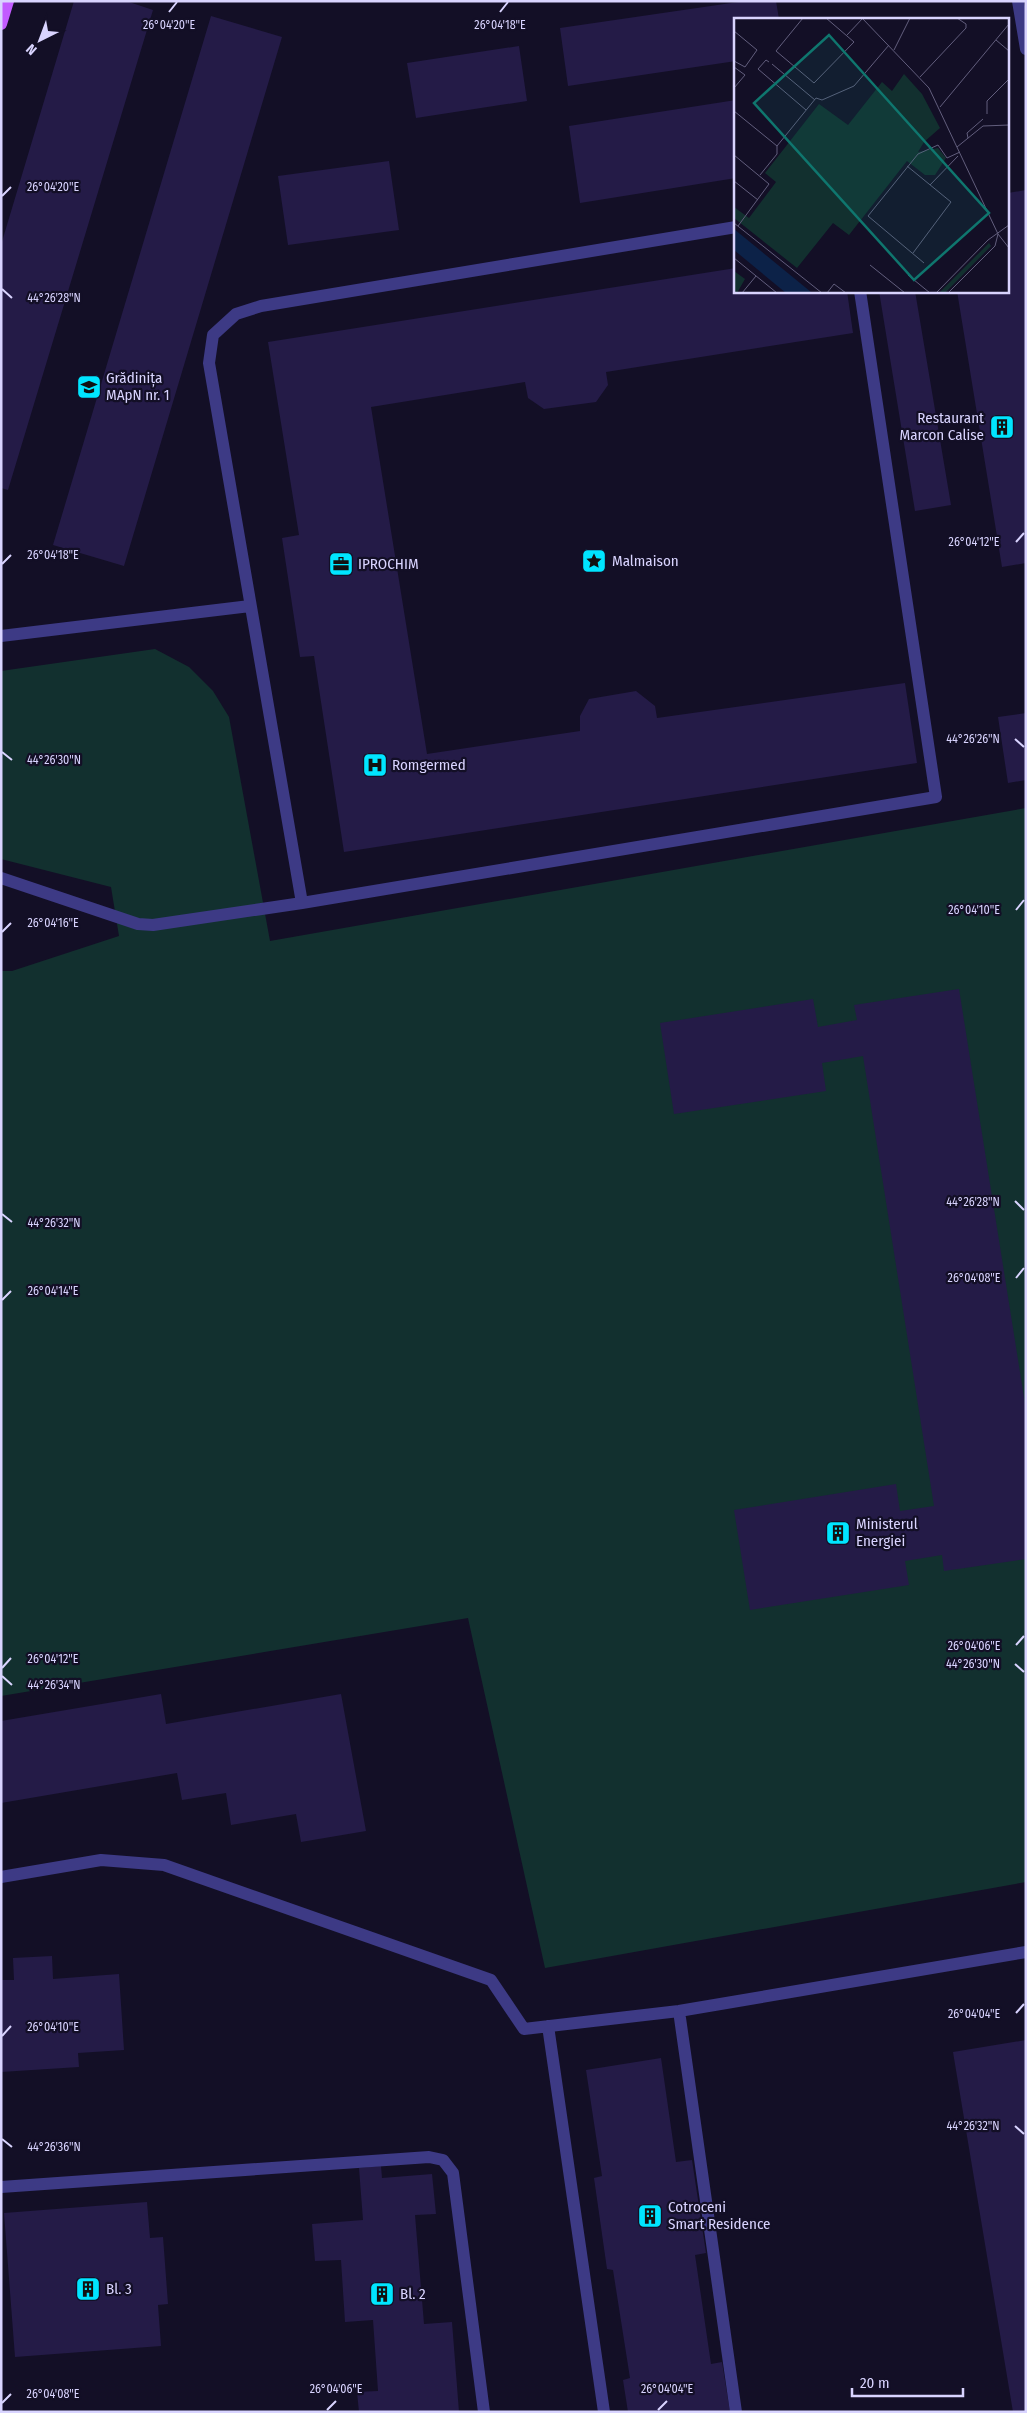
<svg xmlns="http://www.w3.org/2000/svg" width="1027" height="2413" font-family="'Fira Sans Condensed',sans-serif">
<style>
.green{fill:#12302f}
.building{fill:#241b47}
.lines{fill:none;stroke-linecap:round;stroke-linejoin:round}
.minor{stroke:#3d3a85;stroke-width:12}
.major{stroke:#c25bff;stroke-width:12}
.ticks{fill:none;stroke:#d9d4ff;stroke-width:2}
.labels{text-anchor:middle;stroke-width:4.5;stroke-linejoin:round;paint-order:stroke}
.poi-label{font-size:15px;fill:#d9d4ff;stroke:#130f26;text-anchor:start}
.inset-road{fill:none;stroke:#625e7d;stroke-width:1}
.view{fill:#0f766e;fill-opacity:0.15;stroke:#0f766e;stroke-width:2.5}
.inset-edge{fill:none;stroke:#d9d4ff;stroke-width:2.5}
.ticks-label{font-size:12px;text-anchor:middle;fill:#d9d4ff;stroke:#130f26;stroke-width:4.5;stroke-linejoin:round;paint-order:stroke}
</style>
<rect width="100%" height="100%" fill="#130f26"/>
<path class="green" d="M155 649 189 667 213 691 229 717 270 941 1026 808V1882L545 1968 468 1618 1 1696V971H12L119 936 111 887 1 859V671Z"/>
<path class="building" d="M74 1H126L153 10 8 490 1 488V245Z
M745 1H776L779 19H736V61L568 86 560 28Z
M211 16 282 37 124 566 53 545Z
M519 46 527 101 416 118 407 63Z
M736 100V178L580 203 569 126Z
M389 161 399 230 288 245 278 176Z
M1026 190V563L1002 567 957 291H1008V193Z
M736 268V291H847L853 333 606 372 608 385 596 402 544 409 528 398 525 382 371 407 427 754 580 731V716L589 699 636 691 655 706 657 718 905 683 917 763 344 852 314 656 300 657 282 538 299 535 268 342Z
M879 291H915L951 505 915 511Z
M1026 713V780L1008 783 998 717Z
M959 989 1026 1410V1559L944 1571 942 1555 905 1561 909 1585 750 1610 734 1510 896 1484 900 1511 934 1506 863 1056 822 1063 826 1091 674 1114 660 1023 813 999 818 1027 857 1020 854 1005Z
M161 1694 166 1724 341 1694 366 1831 301 1842 296 1814 231 1825 226 1793 182 1800 177 1773 1 1803V1721Z
M52 1956 53 1979 119 1974 124 2050 78 2053 79 2067 1 2072V1980H14L13 1958Z
M1026 2040V2412H1013L953 2052Z
M661 2058 676 2162 692 2160 706 2253 695 2255 711 2364 722 2362 730 2412H628L623 2380 630 2378 613 2270 607 2269 594 2178 602 2176 586 2070Z
M381 2166 382 2178 432 2174 436 2214 415 2215 424 2324 452 2322 459 2412H359L357 2392 378 2391 373 2320 345 2322 341 2260 315 2261 312 2224 363 2220 359 2168Z
M147 2202 150 2238 163 2237 168 2304 158 2305 161 2346 15 2357 4 2213Z"/>
<g class="lines">
<path class="minor" d="M1018 1 1026 49
M1 636 250 606
M1 878 138 924 153 925 302 903 936 797 860 291
M302 903 209 363 213 335 236 314 261 306 736 227
M1 1877 101 1860 164 1865 491 1980 524 2029 679 2011 1026 1952
M679 2011 736 2412
M548 2026 604 2412
M1 2187 429 2157 443 2160 453 2173 484 2412"/>
<path class="major" d="M1 24 8 1"/>
</g>
<path class="ticks" d="M169 12 177 2M500 12 508 2M2 196 11 187M2 289 12 298M1016 542 1024 533M2 564 11 555M1015 739 1024 747M2 752 12 760M1016 910 1024 900M2 932 11 923M1015 1201 1024 1210M2 1214 12 1222M1016 1278 1024 1268M2 1300 11 1291M1016 1645 1024 1636M1015 1664 1024 1672M2 1668 11 1658M2 1676 12 1685M1016 2013 1024 2004M2 2036 11 2026M1015 2126 1024 2134M2 2139 12 2147M2 2403 11 2394M327 2410 336 2401M658 2410 667 2401"/>
<defs>
<symbol id="school-square" viewBox="-11 -11 22 22"><rect x="-9" y="-9" width="18" height="18" rx="4" fill="#00e5ff" stroke="#130f26"/><path d="M0-5L7-2L0 1L-7-2ZM-4 1L0 2.5L4 1V4Q0 6-4 4Z" fill="#111"/></symbol>
<symbol id="building-square" viewBox="-11 -11 22 22"><rect x="-9" y="-9" width="18" height="18" rx="4" fill="#00e5ff" stroke="#130f26"/><path d="M-4-6H4V6H1V3H-1V6H-4ZM-2.5-4.3h1.7v1.8h-1.7ZM.8-4.3h1.7v1.8H.8ZM-2.5-1h1.7V.8h-1.7ZM.8-1h1.7V.8H.8Z" fill="#111"/></symbol>
<symbol id="sight-square" viewBox="-11 -11 22 22"><rect x="-9" y="-9" width="18" height="18" rx="4" fill="#00e5ff" stroke="#130f26"/><path d="M0-6L1.8-2.2L6-1.7L2.9 1.2L3.7 5.4L0 3.3L-3.7 5.4L-2.9 1.2L-6-1.7L-1.8-2.2Z" fill="#111"/></symbol>
<symbol id="office-square" viewBox="-11 -11 22 22"><rect x="-9" y="-9" width="18" height="18" rx="4" fill="#00e5ff" stroke="#130f26"/><path d="M-6-3h4V-5.5h4V-3h4V5H-6ZM-1-4.5V-3h2v-1.5ZM-6 0V1H6V0Z" fill="#111"/></symbol>
<symbol id="hospital-square" viewBox="-11 -11 22 22"><rect x="-9" y="-9" width="18" height="18" rx="4" fill="#00e5ff" stroke="#130f26"/><path d="M-5-5h3v3.5h4V-5h3V5h-3V1.5h-4V5h-3Z" fill="#111"/></symbol>
</defs>
<g fill-rule="evenodd">
<use href="#school-square" x="75" y="373" width="28" height="28"/>
<use href="#building-square" x="988" y="413" width="28" height="28"/>
<use href="#sight-square" x="580" y="547" width="28" height="28"/>
<use href="#office-square" x="327" y="550" width="28" height="28"/>
<use href="#hospital-square" x="361" y="751" width="28" height="28"/>
<use href="#building-square" x="824" y="1519" width="28" height="28"/>
<use href="#building-square" x="636" y="2202" width="28" height="28"/>
<use href="#building-square" x="74" y="2275" width="28" height="28"/>
<use href="#building-square" x="368" y="2280" width="28" height="28"/>
</g>
<g class="labels">
<g class="poi-label">
<text x="106" y="383">Grădinița<tspan x="106" dy="17">MApN nr. 1</tspan></text>
<text x="984" y="423" text-anchor="end">Restaurant<tspan x="984" dy="17">Marcon Calise</tspan></text>
<text x="612" y="566">Malmaison</text>
<text x="358" y="569">IPROCHIM</text>
<text x="392" y="770">Romgermed</text>
<text x="856" y="1529">Ministerul<tspan x="856" dy="17">Energiei</tspan></text>
<text x="668" y="2212">Cotroceni<tspan x="668" dy="17">Smart Residence</tspan></text>
<text x="106" y="2294">Bl. 3</text>
<text x="400" y="2299">Bl. 2</text>
</g>
</g>
<g transform="translate(734 18)">
<rect width="275" height="275" fill="#130f26"/>
<path d="M170 56 188 76 206 110 190 124 184 134 204 130 212 140 201 157H191L173 143 115 217 99 205 63 250 0 200V189L15 200 42 164 31 155 85 86 114 107 148 64 158 73ZM255 225 257 228 211 275H205ZM0 253 11 261 3 275H0Z" fill="#12302f"/>
<path d="M0 211 77 274 78 275H52L0 232Z" fill="#0c2248"/>
<path class="inset-road" d="M69 0 42 33 80 65 120 24 92 0M128 0 195 70 264 216 275 230M0 13 23 32 11 49 0 43M113 17 129 0M262 22 275 33M160 32 176 0M35 44 32 42 24 51 72 92M38 46 81 82M0 49 11 57 0 70M186 59 232 10V6L223 0M206 89 275 6M0 93 43 128M253 96V83L275 61M234 120 233 115 249 101M223 129 249 108 275 107M0 137 35 166 4 208M173 148 217 184 179 235M26 157 43 136V128L82 80 88 82 120 68 155 27M0 163 24 182M196 167 224 138M0 205 88 275M0 240 43 275M190 245 134 198 184 136 204 127 213 140 226 134M136 247 171 275M174 257 196 275M8 275 22 258M93 275 100 266 112 275M202 275 254 222 275 207M214 275 261 228 264 216"/>
<path class="view" d="M95 17 255 195 180 262 20 85Z"/>
<rect width="275" height="275" class="inset-edge"/>
</g>
<g class="ticks-label">
<text x="169" y="29">26°04'20"E</text>
<text x="500" y="29">26°04'18"E</text>
<text x="53" y="191">26°04'20"E</text>
<text x="54" y="302">44°26'28"N</text>
<text x="974" y="546">26°04'12"E</text>
<text x="53" y="559">26°04'18"E</text>
<text x="973" y="743">44°26'26"N</text>
<text x="54" y="764">44°26'30"N</text>
<text x="974" y="914">26°04'10"E</text>
<text x="53" y="927">26°04'16"E</text>
<text x="973" y="1206">44°26'28"N</text>
<text x="54" y="1227">44°26'32"N</text>
<text x="974" y="1282">26°04'08"E</text>
<text x="53" y="1295">26°04'14"E</text>
<text x="974" y="1650">26°04'06"E</text>
<text x="53" y="1663">26°04'12"E</text>
<text x="973" y="1668">44°26'30"N</text>
<text x="54" y="1689">44°26'34"N</text>
<text x="974" y="2018">26°04'04"E</text>
<text x="53" y="2031">26°04'10"E</text>
<text x="973" y="2130">44°26'32"N</text>
<text x="54" y="2151">44°26'36"N</text>
<text x="336" y="2393">26°04'06"E</text>
<text x="667" y="2393">26°04'04"E</text>
<text x="53" y="2398">26°04'08"E</text>
</g>
<rect width="1027" height="2413" fill="none" stroke="#d9d4ff" stroke-width="5"/>
<g transform="translate(40 40) rotate(222)" stroke="#130f26" stroke-width="4" paint-order="stroke">
<path d="M0-4L9 19L0 12L-9 19Z" fill="#d9d4ff"/>
<text y="-8" font-size="14" font-weight="bold" text-anchor="middle" fill="#d9d4ff">N</text>
</g>
<path d="M852 2388v8h111v-8" fill="none" stroke="#d9d4ff" stroke-width="2.5"/>
<text x="860" y="2388" font-size="15" fill="#d9d4ff" stroke="#130f26" stroke-width="4" paint-order="stroke">20 m</text>
</svg>
